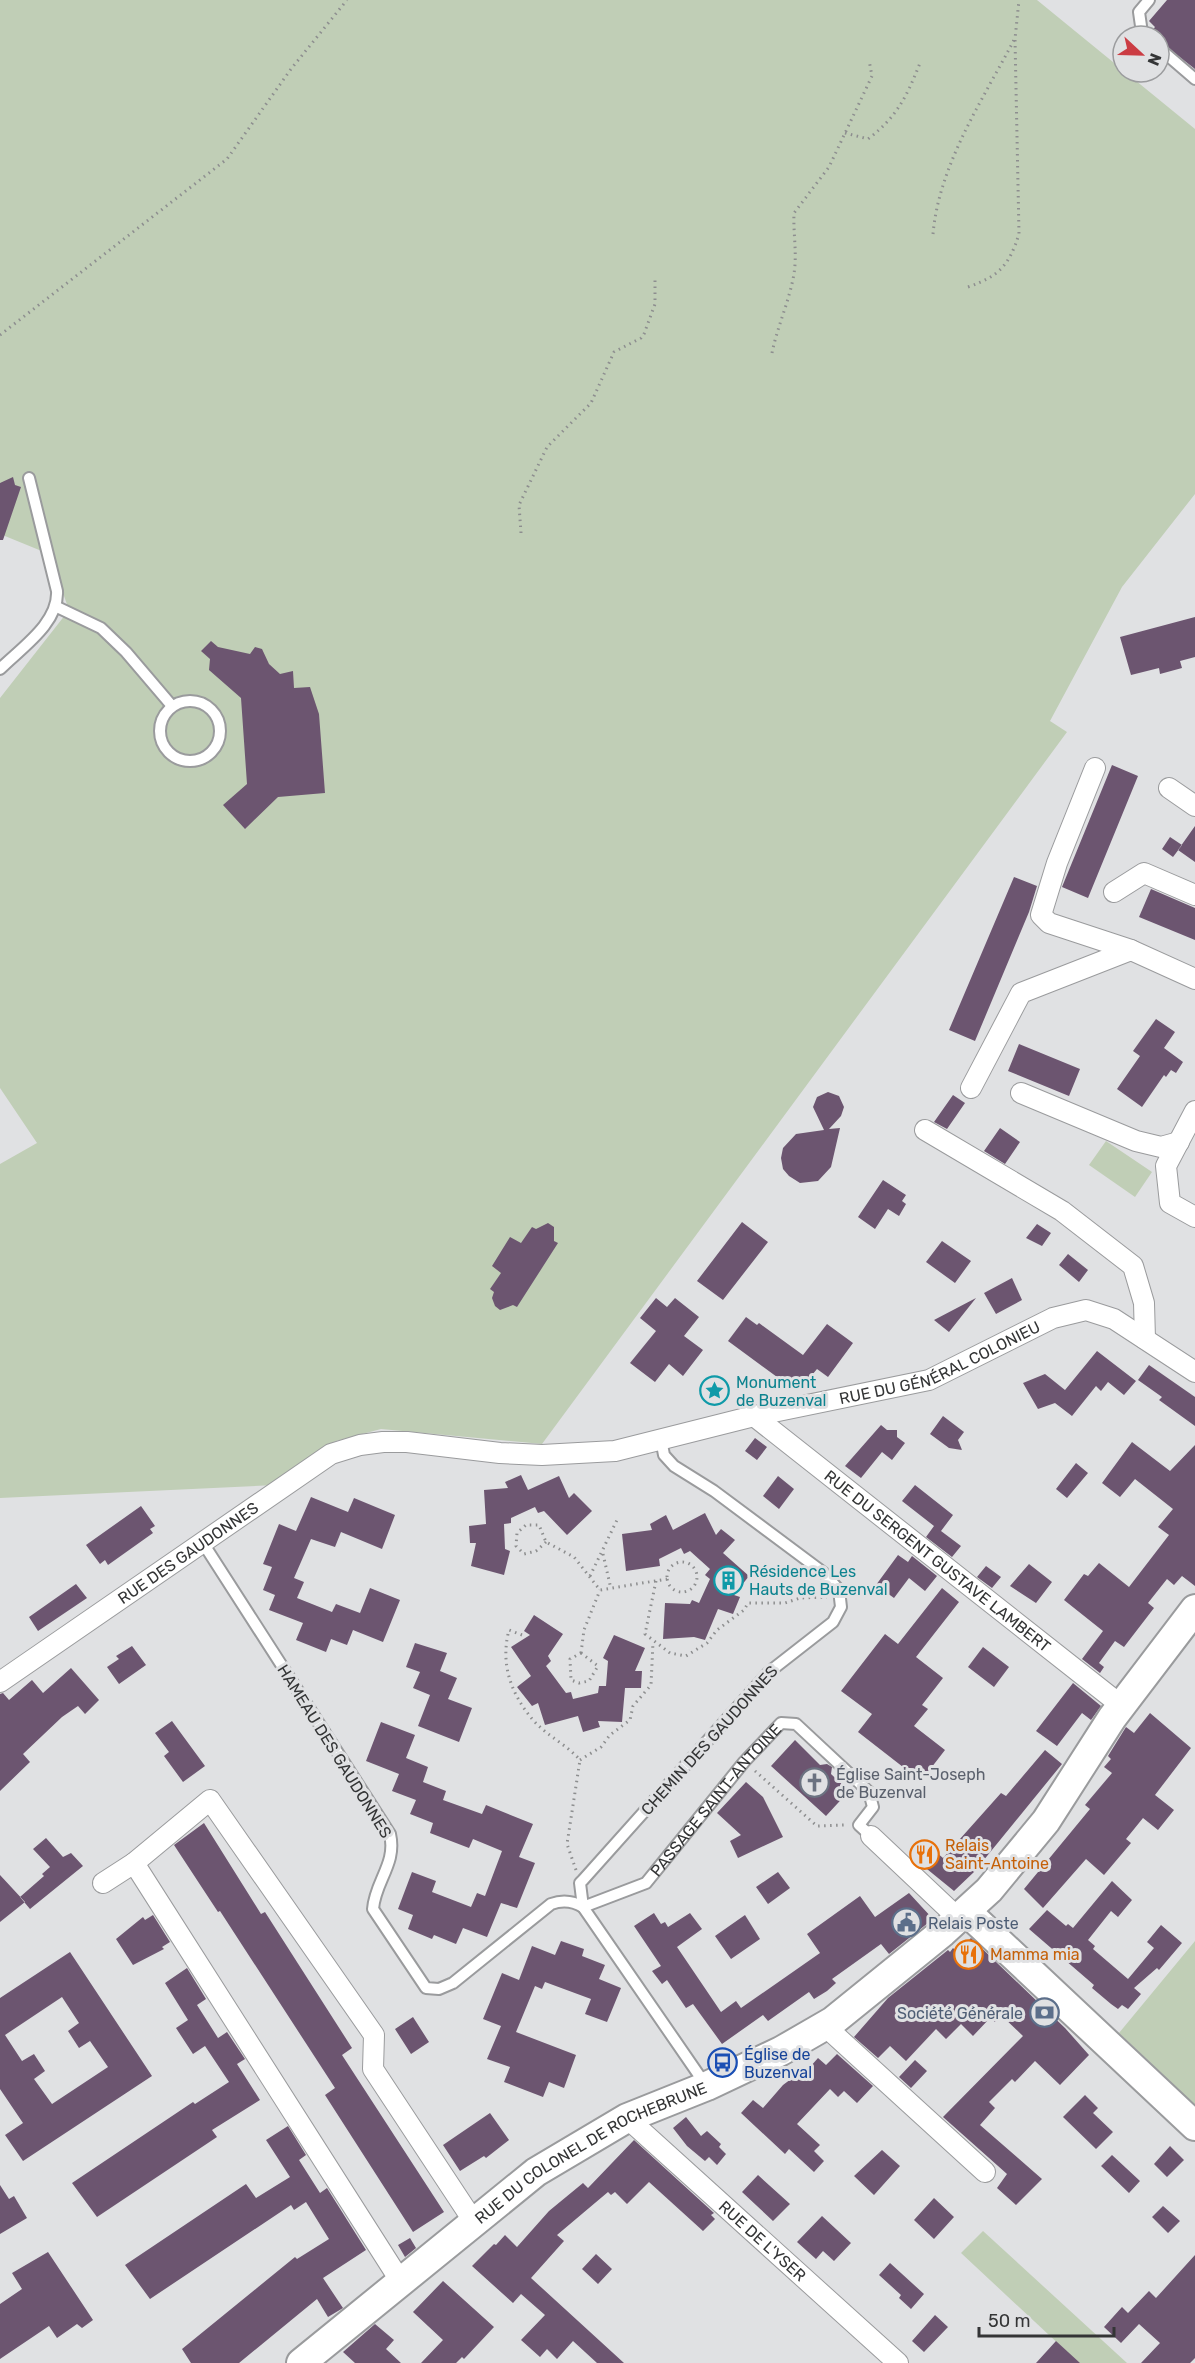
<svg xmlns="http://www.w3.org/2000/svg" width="1195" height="2363" font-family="Rubik,sans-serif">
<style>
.green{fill:#c0ceb6}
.building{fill:#6c5570;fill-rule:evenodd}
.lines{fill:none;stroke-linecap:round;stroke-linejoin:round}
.lane-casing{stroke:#9a9b9d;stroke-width:14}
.street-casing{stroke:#9a9b9d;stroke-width:22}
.secondary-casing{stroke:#9a9b9d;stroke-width:32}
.path{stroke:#8d8e8f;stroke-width:3;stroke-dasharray:1.5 4.5;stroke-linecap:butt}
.lane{stroke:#fff;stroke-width:10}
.street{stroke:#fff;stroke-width:20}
.secondary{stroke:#fff;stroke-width:28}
.labels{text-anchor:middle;stroke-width:6;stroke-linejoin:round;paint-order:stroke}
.street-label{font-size:16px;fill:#343536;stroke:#e0e1e3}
.culture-label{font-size:16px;fill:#0d838f;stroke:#e0e1e3;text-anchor:start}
.worship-label{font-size:16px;fill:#5b616d;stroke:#e0e1e3;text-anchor:start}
.food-label{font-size:16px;fill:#c56008;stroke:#e0e1e3;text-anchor:start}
.service-label{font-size:16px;fill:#4e5e75;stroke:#e0e1e3;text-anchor:start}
.transit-label{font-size:16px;fill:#164399;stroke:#e0e1e3;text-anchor:start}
</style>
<rect width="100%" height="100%" fill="#e0e1e3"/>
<path class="green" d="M0 0H1037L1195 129V494L1122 587 1050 721 1067 732 542 1444 381 1429 336 1441 275 1485 0 1498V1164L37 1143 0 1088V698L69 610 49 554 0 534Z
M1106 1141 1152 1172 1135 1197 1089 1165Z
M1195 1941V2105L1119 2033Z
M983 2231 1127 2363H1079L961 2253Z"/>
<path class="building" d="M1167 0H1195V69L1159 41V36L1152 35 1151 32 1155 27 1149 21Z
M13 477 15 485 21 487 3 540H0V483Z
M1195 617V657L1180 661 1182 668 1160 674 1159 668 1131 675 1120 637Z
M211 641 218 647 250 654 255 647 262 649 269 664 280 674 293 671 294 688 310 687 319 714 325 793 278 797 245 829 223 805 247 784 241 698 209 670 210 659 201 651Z
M1112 765 1138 776 1088 898 1062 887Z
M1195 826V862L1178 850Z
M1170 837 1182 845 1173 857 1162 849Z
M1014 877 1037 886 1029 912 975 1041 949 1030Z
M1151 889 1195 908V940L1139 917Z
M1156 1019 1175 1032 1164 1048 1183 1062 1176 1073 1171 1070 1166 1077 1164 1075 1142 1107 1117 1089 1140 1056 1133 1051Z
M1019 1044 1080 1069 1069 1096 1008 1071Z
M828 1092 839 1096 844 1107 841 1116 829 1129 840 1128 831 1167 818 1181 800 1183 789 1176 783 1169 781 1158 783 1148 796 1134 824 1130 813 1107 817 1097Z
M953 1095 965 1103 947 1129 934 1122Z
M1000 1128 1020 1142 1005 1164 984 1151Z
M883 1180 906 1195 902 1201 906 1204 899 1216 888 1209 875 1229 858 1217Z
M742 1222 768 1242 723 1300 697 1281Z
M548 1223 554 1227V1241L558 1243 517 1307 513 1305 500 1310 495 1306 492 1298 494 1292 490 1289 501 1273 492 1266 510 1237 521 1243 532 1227 536 1229Z
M1037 1224 1051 1233 1042 1246 1026 1238Z
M942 1241 971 1261 955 1283 926 1262Z
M1068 1254 1088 1270 1079 1282 1059 1265Z
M1012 1278 1022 1300 996 1314 984 1293Z
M656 1298 667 1307 675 1298 699 1317 684 1336 703 1350 683 1376 669 1364 655 1382 630 1363 656 1331 640 1318Z
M976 1298 949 1332 934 1320Z
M746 1317 757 1325 759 1323 803 1355 827 1324 853 1343 828 1377 817 1369 807 1381 802 1384 793 1377 788 1385 728 1341Z
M1097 1351 1136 1381 1124 1395 1108 1382 1101 1391 1096 1386 1072 1416 1055 1403 1038 1409 1023 1383 1045 1374 1065 1390Z
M1149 1365 1195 1397V1426L1159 1400 1162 1397 1138 1380Z
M943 1416 964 1432 958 1440 962 1450 949 1448 930 1434Z
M881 1425 887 1430H897V1437L905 1443 892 1460 882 1452 861 1478 845 1466Z
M755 1438 767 1447 757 1460 745 1451Z
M1132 1442 1170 1471 1195 1445V1586L1182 1576 1174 1585 1167 1579 1148 1603 1154 1608 1124 1647 1115 1641 1099 1663 1104 1667 1100 1673 1082 1659 1103 1631 1064 1600 1084 1574 1088 1576 1099 1563 1129 1587 1169 1535 1158 1527 1173 1509 1135 1479 1120 1497 1102 1483Z
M1076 1463 1088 1473 1067 1498 1056 1489Z
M521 1475 528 1490 559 1476 569 1498 574 1493 592 1511 567 1535 544 1511 538 1513 535 1507 511 1518V1523L504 1524 505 1549 510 1551 504 1575 471 1566 476 1543H470L469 1526 486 1524 484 1490 508 1488 505 1482Z
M778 1476 794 1489 779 1509 763 1496Z
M915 1485 953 1515 941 1531 961 1546 952 1557 926 1537 934 1526 902 1501Z
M311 1497 348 1512 354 1498 395 1515 382 1549 341 1532 335 1547 311 1539 294 1578 304 1582 297 1598 332 1612 336 1604 360 1613 370 1588 400 1600 383 1642 353 1630 347 1645 331 1639 326 1652 296 1640 303 1623 269 1610 275 1595 263 1590 272 1567 263 1564 279 1524 296 1531Z
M141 1506 155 1526 150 1529 153 1533 108 1565 105 1560 100 1564 86 1545Z
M705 1513 716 1535 721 1529 735 1540 723 1553 749 1576 734 1595 740 1597 733 1614 718 1609 705 1640 694 1637 663 1639 665 1603 690 1604 692 1600 699 1603 710 1579 705 1575 710 1569 690 1551 684 1554 681 1548 659 1559 660 1566 626 1571 622 1534 652 1530 650 1524 666 1515 673 1530Z
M898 1555 908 1562 912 1556 937 1576 925 1591 909 1578 894 1598 876 1585Z
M1029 1564 1052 1582 1036 1603 1010 1586Z
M986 1566 1001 1577 992 1588 977 1577Z
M76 1584 87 1598 38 1631 29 1617Z
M942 1588 959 1602 916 1657 943 1678 922 1705 928 1709 914 1726 945 1750 921 1781 858 1732 872 1714 841 1691 885 1634 898 1644Z
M534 1615 563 1634 548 1656 551 1661 546 1666 566 1693 571 1692 573 1699 598 1693 599 1686H606L608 1661 603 1658 614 1635 645 1648 635 1671H642L641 1688H625L622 1722 598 1721 600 1727 583 1732 578 1716 545 1725 538 1703 532 1706 517 1687 531 1676 511 1647 530 1635 524 1631Z
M415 1643 447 1653 440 1671 457 1678 448 1699 472 1708 459 1742 418 1726 430 1695 413 1688 420 1672 406 1667Z
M132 1646 146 1665 119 1684 107 1667 119 1659 116 1656Z
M983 1647 1009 1667 994 1687 968 1667Z
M71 1668 99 1700 85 1714 78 1706 62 1717 23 1754 30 1762 0 1791V1694L3 1693 9 1700 32 1680 43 1693Z
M1073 1683 1101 1706 1091 1720 1082 1713 1057 1746 1036 1731Z
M1150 1713 1191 1748 1155 1795 1174 1810 1158 1830 1143 1818 1126 1839 1131 1843 1104 1875 1086 1859 1043 1908 1024 1889 1090 1809 1085 1805 1112 1773 1104 1767 1111 1759 1108 1756 1126 1727 1134 1733Z
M172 1721 205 1766 183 1782 164 1756 169 1752 155 1733Z
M381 1722 415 1735 406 1758 428 1767 423 1782 446 1791 443 1800 482 1814 486 1805 533 1824 519 1857 535 1863 517 1908 501 1903 487 1937 463 1928 456 1944 434 1935 432 1939 408 1929 413 1915 398 1909 412 1872 436 1881 432 1892 471 1907 477 1893 485 1896 502 1851 473 1839 469 1848 430 1833 433 1823 410 1814 416 1800 392 1791 399 1774 366 1761Z
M795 1740 820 1765 827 1764 832 1767 831 1774 849 1791 826 1816 771 1766Z
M1045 1750 1062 1764 974 1872 954 1891 911 1856 923 1841 943 1858 1001 1793 1006 1796Z
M746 1782 763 1797 783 1837 738 1858 730 1841 741 1835 717 1813Z
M204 1823 261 1914 265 1912 352 2048 342 2055 444 2212 413 2232 325 2095 335 2088 220 1911 218 1912 174 1845Z
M46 1838 63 1857 71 1853 83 1866 30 1909 20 1897 44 1876 42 1874 50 1867 33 1849Z
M778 1872 790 1888 768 1904 756 1887Z
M0 1875 25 1902 0 1922Z
M1112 1881 1132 1900 1118 1917 1111 1911 1088 1940 1095 1946 1093 1949 1128 1979 1154 1948 1147 1942 1161 1925 1182 1943 1159 1970 1157 1968 1134 1988 1141 1994 1128 2009 1122 2005 1118 2009 1111 2004 1092 1988 1094 1985 1029 1929 1047 1910 1066 1926 1068 1924 1073 1928Z
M909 1893 933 1919 889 1954 881 1944 832 1979 836 1983 827 1991 814 1999 809 1992 768 2021 763 2015 722 2044 693 2004 686 2008 667 1980 662 1984 652 1971 661 1966 634 1926 654 1913 661 1924 665 1922 668 1927 690 1913 702 1929 677 1947 721 2012 736 2001 741 2008 820 1953 807 1934 860 1896 875 1917Z
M153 1915 170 1942 162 1947 164 1949 133 1965 116 1939 143 1917 145 1920Z
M745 1915 760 1939 731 1959 715 1936Z
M971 1938 1065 2028 1089 2055 1060 2085 1035 2061 1015 2082 1012 2079 989 2102 995 2108 980 2125 1042 2179 1016 2205 997 2188 1007 2174 943 2117 1023 2036 1001 2015 995 2022 990 2018 973 2036 961 2024 946 2039 936 2029 906 2061 890 2046 878 2058 854 2037 888 1998 948 1950 950 1952 953 1948 957 1952Z
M561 1941 584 1949 582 1956 605 1965 599 1979 621 1988 607 2022 585 2014 591 1999 545 1982 542 1989 535 1986 516 2032 576 2055 564 2088 549 2082 543 2097 504 2082 510 2067 487 2059 501 2026 483 2019 502 1973 519 1980 532 1946 555 1955Z
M70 1952 152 2076 23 2161 5 2135 23 2123 0 2089V1998ZM62 1997 79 2023 68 2031 79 2048 90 2041 108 2067 52 2104 34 2079 45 2071 34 2054 22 2061 5 2035Z
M187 1968 206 1999 197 2005 218 2038 227 2032 245 2059 237 2064 260 2100 212 2130 217 2137 97 2217 72 2183 193 2102 195 2104 229 2082 205 2046 193 2054 176 2028 188 2020 165 1983Z
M413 2017 429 2042 411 2054 395 2029Z
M837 2054 873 2086 857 2103 844 2091 838 2097 830 2089 797 2124 820 2145 814 2151 824 2161 814 2172 789 2149 785 2154 741 2113 753 2100 763 2108 783 2085 791 2079 793 2081 799 2074 802 2076 818 2058 826 2065Z
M915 2060 927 2071 911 2088 899 2077Z
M1085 2095 1098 2108 1093 2113 1113 2132 1096 2149 1063 2117Z
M490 2113 509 2140 486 2158 484 2156 460 2171 443 2145Z
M686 2117 701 2136 707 2131 721 2144 719 2147 726 2154 717 2165 709 2157 705 2161 687 2146 673 2128Z
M288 2126 306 2155 299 2160 320 2193 327 2188 366 2250 323 2278 343 2308 328 2317 317 2299 239 2363H191L182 2349 295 2257 297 2259 329 2239 306 2202 294 2210 291 2205 150 2299 125 2265 246 2184 256 2198 290 2177 266 2140Z
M634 2140 714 2213 711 2215 715 2219 703 2231 649 2182 627 2204 615 2192 611 2195 608 2192 557 2235 564 2241 531 2278 624 2363H597L573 2341 557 2359 547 2349 540 2357 521 2340 545 2315 521 2294 513 2303 472 2266 494 2244 496 2245 505 2235 517 2247 549 2211 583 2183 588 2188Z
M1170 2146 1184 2160 1167 2177 1154 2164Z
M882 2150 900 2166 874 2195 854 2176Z
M1112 2155 1140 2181 1129 2193 1101 2166Z
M758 2175 790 2204 773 2221 742 2192Z
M0 2185 9 2199 14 2196 27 2218 0 2234Z
M934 2198 954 2217 934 2239 914 2220Z
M1163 2206 1180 2221 1168 2233 1152 2217Z
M822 2216 851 2243 834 2261 823 2251 816 2259 797 2242Z
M410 2238 416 2248 405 2257 398 2245Z
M48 2252 93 2320 82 2328 77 2324 57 2338 49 2326 0 2359V2304L22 2289 12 2273Z
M596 2254 612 2269 598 2284 582 2269Z
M1195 2255V2358L1190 2363H1141L1160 2343 1139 2324 1121 2343 1104 2327 1122 2307 1128 2313 1149 2291 1156 2298Z
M890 2263 924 2294 911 2309 899 2298 901 2295 879 2275Z
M443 2281 494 2327 464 2359 462 2357 456 2363H421L443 2340 413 2312Z
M935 2315 948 2327 924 2352 912 2341Z
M375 2324 394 2340 386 2349 401 2363H355L343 2352Z
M1056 2341 1080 2363H1036Z"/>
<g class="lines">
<defs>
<g id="lane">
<path d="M1145 36 1142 33 1139 12 1149 0"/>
<path d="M1159 48 1195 79"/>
<path d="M57 607 101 628 126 652 172 706"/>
<path d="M0 669C21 648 59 623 57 591L29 478"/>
<circle cx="190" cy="731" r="30"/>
<path d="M203 1543 390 1834C397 1864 375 1881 373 1909L426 1988 439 1989 453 1983 551 1904C562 1900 573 1901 583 1907L705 2084"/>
<path d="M583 1907 580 1883 583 1880 769 1672 833 1622 841 1607 839 1590 824 1573 714 1491 674 1466 664 1455 661 1439"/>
<path id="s1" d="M583 1907 646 1883 744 1762 781 1723 796 1724 869 1792 873 1807 859 1825 871 1836"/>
</g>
<g id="street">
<path d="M1095 768 1057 863 1041 915 1049 923 1131 950"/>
<path d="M1169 788 1195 806"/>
<path d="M1114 892 1144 873 1195 895"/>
<path d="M971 1088 1021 993 1131 950 1195 979"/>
<path d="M1021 1093 1136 1141 1161 1147 1179 1142"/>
<path d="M1195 1111 1166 1166 1170 1203 1195 1217"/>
<path d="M925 1130 1062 1211 1133 1266 1144 1303 1145 1339"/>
<path id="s2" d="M754 1416 1122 1706"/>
<path id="s3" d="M0 1682 331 1454 360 1445 383 1442H407L500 1453 542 1455 615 1451 754 1416 929 1380 1053 1318 1086 1310 1114 1319 1195 1372"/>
<path d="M871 1836 959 1919"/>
<path d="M103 1883 134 1863"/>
<path d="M825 2026 985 2172"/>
<path id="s4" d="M627 2118 898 2363"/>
<path d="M401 2282 134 1863 210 1800 374 2035 373 2069 474 2222"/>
</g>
<g id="secondary">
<path d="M967 1912 1195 2126"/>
<path id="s5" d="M301 2363 536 2172 627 2118 707 2086 781 2051 833 2021 943 1932 989 1890 1046 1821 1112 1718 1195 1609"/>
</g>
</defs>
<use href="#lane" class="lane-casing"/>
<use href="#street" class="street-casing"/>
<use href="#secondary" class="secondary-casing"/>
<path class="path" d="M845 133 868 139C897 117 907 96 920 63
M933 234C939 165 982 101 1014 40
M968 287C999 276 1009 266 1019 234L1015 39 1019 0
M0 335 227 159 291 69 347 0
M772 353C777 328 788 304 793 279 798 256 793 236 794 213L829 167 872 76 869 60
M521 533 519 505 547 447 591 403 614 352 641 338 644 334 655 304V276
M546 1542 536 1551 524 1554 516 1546 517 1533 526 1525H539L546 1542 574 1557 600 1590 667 1579
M603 1554 611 1589
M667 1577a15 15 0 1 1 30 0a15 15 0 1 1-30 0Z
M590 1576 617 1520
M656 1581 645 1634 670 1653 686 1656 707 1643 717 1630 744 1610 748 1603H785L800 1598 827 1597
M522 1635 509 1630C500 1664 511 1694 533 1720 547 1736 566 1744 580 1760
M581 1653 598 1666 589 1681 579 1683 571 1680 570 1659Z
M581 1653 584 1630 600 1590
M580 1760 601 1747 610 1735 630 1720 633 1706 651 1685 653 1642
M755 1771 817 1826 845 1825
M576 1870 567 1844 580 1760"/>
<use href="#lane" class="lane"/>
<use href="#street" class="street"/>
<use href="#secondary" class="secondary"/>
</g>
<defs>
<symbol id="sight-ring" viewBox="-11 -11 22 22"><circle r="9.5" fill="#e0e1e3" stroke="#0f9aa8" stroke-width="1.5"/><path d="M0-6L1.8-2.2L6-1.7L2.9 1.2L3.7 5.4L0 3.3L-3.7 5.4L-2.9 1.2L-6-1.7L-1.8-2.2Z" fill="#0f9aa8"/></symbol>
<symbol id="building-ring" viewBox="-11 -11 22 22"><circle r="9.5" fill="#e0e1e3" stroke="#0f9aa8" stroke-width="1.5"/><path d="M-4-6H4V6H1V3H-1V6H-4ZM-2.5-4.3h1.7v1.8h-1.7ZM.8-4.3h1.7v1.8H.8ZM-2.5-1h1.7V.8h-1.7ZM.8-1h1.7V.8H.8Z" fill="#0f9aa8"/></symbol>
<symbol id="church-ring" viewBox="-11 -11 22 22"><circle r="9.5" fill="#e0e1e3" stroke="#6b7280" stroke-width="1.5"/><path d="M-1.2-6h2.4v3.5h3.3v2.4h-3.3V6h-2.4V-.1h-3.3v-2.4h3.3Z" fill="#6b7280"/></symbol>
<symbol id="restaurant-ring" viewBox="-11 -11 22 22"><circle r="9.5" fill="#e0e1e3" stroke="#e8710a" stroke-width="1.5"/><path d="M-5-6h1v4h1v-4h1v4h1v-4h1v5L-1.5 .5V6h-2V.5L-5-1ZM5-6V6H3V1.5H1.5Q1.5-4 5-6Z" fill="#e8710a"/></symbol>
<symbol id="civic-ring" viewBox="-11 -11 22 22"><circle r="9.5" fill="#e0e1e3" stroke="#5c6f8a" stroke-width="1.5"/><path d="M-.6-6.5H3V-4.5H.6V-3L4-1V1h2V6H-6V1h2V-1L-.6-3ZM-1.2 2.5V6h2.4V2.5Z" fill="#5c6f8a"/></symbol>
<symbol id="bank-ring" viewBox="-11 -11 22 22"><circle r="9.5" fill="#e0e1e3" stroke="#5c6f8a" stroke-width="1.5"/><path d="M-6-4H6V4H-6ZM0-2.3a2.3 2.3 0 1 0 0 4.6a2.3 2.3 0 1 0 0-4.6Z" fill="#5c6f8a"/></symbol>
<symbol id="bus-ring" viewBox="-11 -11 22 22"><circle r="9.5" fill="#e0e1e3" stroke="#1a4fb4" stroke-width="1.5"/><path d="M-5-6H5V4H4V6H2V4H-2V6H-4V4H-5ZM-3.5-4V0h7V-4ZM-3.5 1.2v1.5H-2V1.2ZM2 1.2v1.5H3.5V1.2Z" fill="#1a4fb4"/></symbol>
</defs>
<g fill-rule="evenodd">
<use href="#sight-ring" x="698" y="1374" width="33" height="33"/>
<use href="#building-ring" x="712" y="1564" width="33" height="33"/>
<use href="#church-ring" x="798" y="1766" width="33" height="33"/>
<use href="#restaurant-ring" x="908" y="1838" width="33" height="33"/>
<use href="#civic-ring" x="890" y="1906" width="33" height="33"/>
<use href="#restaurant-ring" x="952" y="1938" width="33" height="33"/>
<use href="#bank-ring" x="1028" y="1996" width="33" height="33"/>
<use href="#bus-ring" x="706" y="2046" width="33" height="33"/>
</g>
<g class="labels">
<g class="street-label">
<text dy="6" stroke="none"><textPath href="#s3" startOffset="1026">RUE DU GÉNÉRAL COLONIEU</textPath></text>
<text dy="6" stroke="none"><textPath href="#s3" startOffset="228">RUE DES GAUDONNES</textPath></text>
<text dy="6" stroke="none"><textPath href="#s2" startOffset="234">RUE DU SERGENT GUSTAVE LAMBERT</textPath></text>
<text transform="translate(709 1740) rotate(-48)" y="6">CHEMIN DES GAUDONNES</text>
<text transform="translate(335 1751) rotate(58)" y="6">HAMEAU DES GAUDONNES</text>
<text dy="6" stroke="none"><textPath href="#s1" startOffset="176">PASSAGE SAINT-ANTOINE</textPath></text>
<text dy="6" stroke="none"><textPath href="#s5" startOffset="360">RUE DU COLONEL DE ROCHEBRUNE</textPath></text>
<text dy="6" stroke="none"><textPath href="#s4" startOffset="183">RUE DE L'YSER</textPath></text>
</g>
<g class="culture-label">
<text x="736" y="1388">Monument<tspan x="736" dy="18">de Buzenval</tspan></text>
<text x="749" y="1577">Résidence Les<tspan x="749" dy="18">Hauts de Buzenval</tspan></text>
</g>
<g class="worship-label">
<text x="836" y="1780">Église Saint-Joseph<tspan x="836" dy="18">de Buzenval</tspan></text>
</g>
<g class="food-label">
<text x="945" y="1851">Relais<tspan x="945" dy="18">Saint-Antoine</tspan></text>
<text x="990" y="1960">Mamma mia</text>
</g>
<g class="service-label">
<text x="928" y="1929">Relais Poste</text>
<text x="1023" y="2019" text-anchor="end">Société Générale</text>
</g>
<g class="transit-label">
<text x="744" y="2060">Église de<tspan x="744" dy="18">Buzenval</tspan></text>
</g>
</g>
<g transform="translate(1141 54) rotate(112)"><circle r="28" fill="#e0e1e3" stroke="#9b9c9e" stroke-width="1.5"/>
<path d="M0-4.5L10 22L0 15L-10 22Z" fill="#cb3c43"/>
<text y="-9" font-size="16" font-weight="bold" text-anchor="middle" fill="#343536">N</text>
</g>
<path d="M979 2327v9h135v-9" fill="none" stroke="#343536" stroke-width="3"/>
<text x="988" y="2327" font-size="18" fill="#343536" stroke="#e0e1e3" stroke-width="4.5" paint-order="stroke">50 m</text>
</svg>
